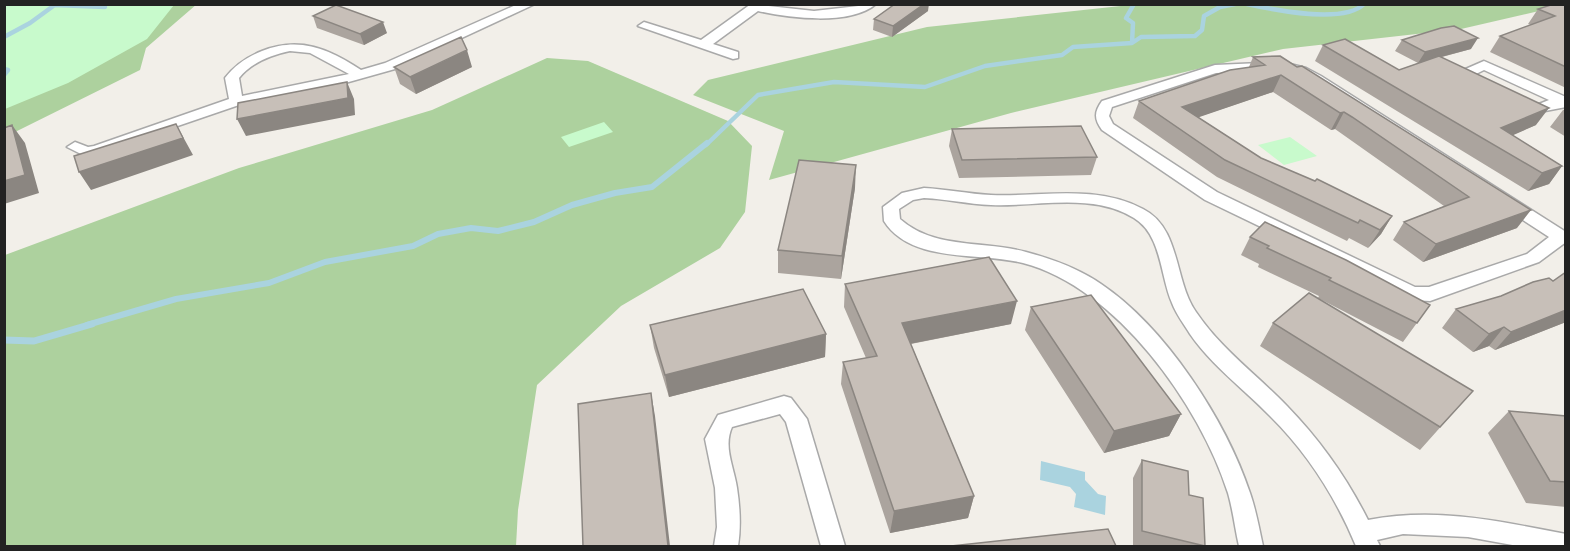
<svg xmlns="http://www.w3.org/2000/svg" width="1570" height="551" font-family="'Exo 2',sans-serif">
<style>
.forest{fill:#add19e}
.park{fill:#c8facc}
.water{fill:#aad3df}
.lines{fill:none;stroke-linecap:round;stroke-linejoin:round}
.stream-far2{stroke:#aad3df;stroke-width:4.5}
.stream-far1{stroke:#aad3df;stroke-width:6}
.stream{stroke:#aad3df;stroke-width:7}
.street-casing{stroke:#a9a9a9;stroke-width:3}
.street{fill:#fff;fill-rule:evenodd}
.wall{fill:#aba49e}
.shaded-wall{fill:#8b8681}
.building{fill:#c7bfb8;stroke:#8b8681;stroke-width:1.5}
</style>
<rect width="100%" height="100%" fill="#f2efe9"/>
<path class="forest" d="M197 4 146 48 140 70 5 137V5Z
M1130 5H1565L1461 29 1283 49 1011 113 769 180 784 131 693 95 708 80 927 27Z
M547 58 588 61 728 121 752 146 745 212 720 248 621 306 537 385 518 510 516 546H5V255L239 168 432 110Z"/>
<path class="park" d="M5 4H174V5L147 39 68 83 5 109Z
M604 122 613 132 569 147 561 137Z
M1290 137 1317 156 1284 165 1258 145Z"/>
<path class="water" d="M1041 461 1085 472V480L1098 494 1106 496 1105 515 1074 507 1076 494 1070 487 1040 480Z"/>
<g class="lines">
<path class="stream-far2" d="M1247 4C1274 10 1344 24 1364 4
M55 5 105 7
M4 37 30 23 56 4
M1132 43 1133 23 1126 18 1134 4
M4 69 8 70 4 75
M706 145 758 95 834 82 925 87 985 66 1062 55 1073 47 1132 43 1141 37 1195 36 1202 30 1204 16 1220 7 1235 4"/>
<path class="stream-far1" d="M87 325 176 299 269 283 325 262 413 246 438 234 471 228 498 231 534 222 572 205 615 193 652 187 707 143"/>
<path class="stream" d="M4 340 34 341 92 324"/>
<defs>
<path id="street" d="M518 4H535L395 69 338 85 239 105 87 157 67 147 75 142 88 147 94 146 229 99 225 78C235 65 247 57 262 51 300 36 329 49 361 70L385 63ZM290 51 310 53 349 74 242 96 239 78C251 63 271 55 290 51Z
M751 4 814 11 876 4C850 26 789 18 758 11L713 44 738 52V58L733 59 638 26 644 22 701 40Z
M1484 61 1566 97V107L1540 112 1517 108 1515 105 1522 101 1539 104 1549 100 1484 70 1474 75 1486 82V88C1475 91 1465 83 1459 74L1461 71Z
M1282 62 1306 68 1321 76 1566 232V242L1539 262 1430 301 1412 300 1205 200 1102 130C1094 119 1094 112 1102 101L1215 65ZM1282 70 1311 82 1549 237 1527 254 1429 287H1415L1217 192 1113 124 1109 116 1112 107 1216 73Z
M924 188C946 189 969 194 991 195 1043 197 1095 184 1143 209 1181 228 1174 281 1196 312 1221 349 1256 374 1287 406 1320 440 1347 478 1368 520 1437 507 1498 521 1566 534V546H1518L1468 537 1403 534 1377 540 1380 546H1356C1336 498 1307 452 1269 415 1243 388 1212 366 1190 334 1184 324 1176 314 1172 303 1160 276 1162 235 1134 218 1092 192 1037 207 991 205 968 204 946 199 924 198L913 200 899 209 900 219C935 250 983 240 1026 252 1052 259 1078 268 1101 284 1165 327 1226 420 1250 493 1256 510 1259 528 1263 546H1239C1235 529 1233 510 1228 493 1200 405 1116 287 1023 263 981 252 911 264 884 221L883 207 902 193Z
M784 396 791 398 807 419 845 546H821L786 422 780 414 732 427C723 447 734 467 737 488 740 508 741 527 738 546H714L717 527 715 488 705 439 718 415Z"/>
</defs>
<use href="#street" class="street-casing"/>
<use href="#street" class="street"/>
</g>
<path class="wall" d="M1566 4V88L1490 52 1500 36 1531 25 1528 24 1538 9Z
M928 11 892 37 873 30 874 19Z
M313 16 387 33 364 45 317 28Z
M1402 40 1471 49 1442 57 1536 125 1512 135 1562 166 1549 184 1528 191 1315 61 1323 45 1399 70 1418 63 1395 51Z
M1280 56 1517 228 1423 262 1393 240 1404 222 1444 206 1335 129 1331 130 1273 92 1198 117 1261 158 1392 216 1381 234 1368 248 1349 238 1347 241 1217 177 1133 118 1139 101 1249 67 1253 57Z
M394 67H472L416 94 400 84Z
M1566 109V137L1550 127 1563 110Z
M952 129 1097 157 1091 175 959 178 949 146Z
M855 188 841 279 778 273V250Z
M1250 237 1430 305 1403 342 1318 298 1319 296 1258 267 1259 264 1241 255Z
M1566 272V322L1495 350 1489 346 1473 352 1442 328 1456 309 1553 281Z
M845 284 1011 324 911 344 974 496 968 518 890 533 841 384 843 362 866 358 844 307Z
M1031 307 1181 414 1169 436 1104 453 1025 330Z
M1273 323 1453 413 1420 450 1260 346Z
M650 325 826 334 825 357 669 397 654 348Z
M1509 411 1566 416V507L1526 503 1488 433Z
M1142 460 1189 495 1205 546H1133V478Z"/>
<path class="shaded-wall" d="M924 4H929L928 11 892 37 893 26Z
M383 22 387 33 364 45 360 34Z
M1478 38 1471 49 1418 63 1425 52Z
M467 50 472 67 416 94 410 77Z
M1281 75 1273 92 1176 125 1182 107Z
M347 82 354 99 355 115 246 136 237 119Z
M1549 108 1536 125 1493 144 1501 128Z
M1344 112 1335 129 1331 130 1340 113Z
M176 124 193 155 91 190 79 172Z
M12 125 25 143 39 193 4 204V181Z
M856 165 855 188 841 279 842 256Z
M1562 166 1549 184 1528 191 1542 173Z
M1531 210 1517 228 1423 262 1436 244Z
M1392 216 1381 234 1368 248 1380 230Z
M1017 301 1011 324 899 346 902 323Z
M1566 310V322L1495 350 1511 332Z
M1504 327 1489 346 1473 352 1489 334Z
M826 334 825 357 669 397 665 375Z
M651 393 655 416 670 546H668Z
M1181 414 1169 436 1104 453 1114 431Z
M974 496 968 518 890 533 894 511Z"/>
<path class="building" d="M895 4H924L893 26 874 19Z
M1554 4H1566V67L1500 36 1555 16 1538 9Z
M336 5 383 22 360 34 313 16Z
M1454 26 1478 38 1425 52 1402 40 1441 28Z
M461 37 467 50 410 77 394 67Z
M1345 39 1399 70 1439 56 1549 108 1501 128 1562 166 1542 173 1323 45Z
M1280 56 1297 67 1302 66 1531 210 1436 244 1404 222 1469 197 1352 117 1344 112 1340 113 1281 75 1182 107 1261 158 1315 181 1317 179 1392 216 1380 230 1360 220 1358 223 1225 160 1139 101 1230 70 1265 65 1253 57Z
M347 82 348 98 237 119 238 103Z
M176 124 183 138 79 172 74 156Z
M12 125 25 175 4 181V128Z
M1081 126 1097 157 962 160 952 129Z
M799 160 856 165 842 256 778 250Z
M1265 222 1346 260 1430 305 1417 323 1329 280 1331 278 1267 248 1269 246 1250 237Z
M989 257 1017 301 902 323 974 496 894 511 843 362 877 356 845 284Z
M1566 272V310L1511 332 1504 327 1489 334 1456 309 1501 296 1533 282 1549 278 1553 281Z
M803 289 826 334 665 375 650 325Z
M1309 293 1473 391 1440 427 1273 323Z
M1091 295 1181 414 1114 431 1031 307Z
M651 393 668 546H583L578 404Z
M1509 411 1566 416V482L1550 481Z
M1142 460 1188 471 1189 495 1203 498 1205 546 1142 531Z
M1108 529 1116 546H951Z"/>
<rect width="1570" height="551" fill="none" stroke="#222222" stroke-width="12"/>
</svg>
